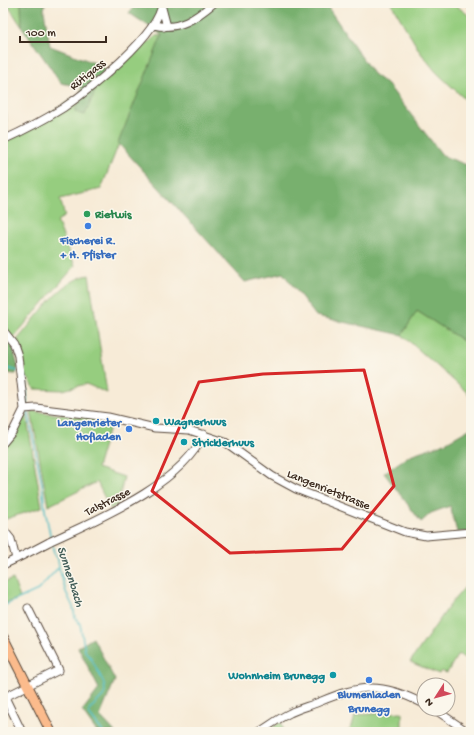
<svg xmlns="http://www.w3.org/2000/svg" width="474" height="735" font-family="'Gochi Hand',sans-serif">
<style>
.green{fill:#96cd7f;stroke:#687c4e}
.forest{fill:#78b06e;stroke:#5a6d46}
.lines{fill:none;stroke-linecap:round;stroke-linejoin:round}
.stream{stroke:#51bfc6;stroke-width:1.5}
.minor-casing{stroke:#57473a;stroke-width:9}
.major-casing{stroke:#57473a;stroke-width:11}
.minor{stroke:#fff;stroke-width:7}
.major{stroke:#fbbb8c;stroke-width:9}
.rail-casing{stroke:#3b2a1e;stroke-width:3}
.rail{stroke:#fbf7ec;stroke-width:1.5;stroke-dasharray:4.5;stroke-linecap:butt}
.marked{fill:none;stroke:#d62828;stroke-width:3;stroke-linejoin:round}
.leisure-dot{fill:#2e9e5b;stroke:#fbf7ec;stroke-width:1.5}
.shop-dot{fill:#3f7fe0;stroke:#fbf7ec;stroke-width:1.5}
.culture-dot{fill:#0f9aa8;stroke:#fbf7ec;stroke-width:1.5}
.labels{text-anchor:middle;stroke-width:3;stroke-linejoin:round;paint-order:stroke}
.street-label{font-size:12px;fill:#3b2a1e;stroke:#fbf7ec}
.leisure-label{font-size:12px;font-weight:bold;fill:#27864d;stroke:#fbf7ec;text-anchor:start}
.shop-label{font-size:12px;font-weight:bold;fill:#366cbe;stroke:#fbf7ec}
.culture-label{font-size:12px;font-weight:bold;fill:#0d838f;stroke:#fbf7ec;text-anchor:start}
.water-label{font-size:13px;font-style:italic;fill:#435e59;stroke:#fbf7ec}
</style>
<rect width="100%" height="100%" fill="#fbf7ec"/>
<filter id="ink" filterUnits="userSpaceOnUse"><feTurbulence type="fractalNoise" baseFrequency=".025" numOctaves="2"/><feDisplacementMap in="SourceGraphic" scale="8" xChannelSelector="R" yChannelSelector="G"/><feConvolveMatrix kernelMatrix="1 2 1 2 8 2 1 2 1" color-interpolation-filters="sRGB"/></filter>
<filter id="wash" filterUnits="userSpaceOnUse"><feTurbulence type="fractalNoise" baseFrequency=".012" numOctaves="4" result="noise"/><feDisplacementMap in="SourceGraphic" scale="16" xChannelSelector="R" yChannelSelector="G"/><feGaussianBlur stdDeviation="0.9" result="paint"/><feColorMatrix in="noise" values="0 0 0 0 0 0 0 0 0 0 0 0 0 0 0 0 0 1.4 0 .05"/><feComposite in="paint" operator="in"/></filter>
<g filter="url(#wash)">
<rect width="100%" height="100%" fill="#f7ebd7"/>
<path class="green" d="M3 3H21L22 27 9 7Z
M391 3H453L471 17V105L436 72 420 52Z
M162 35 101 189 60 199 65 216 57 221 75 266 13 338 3 327V140H8L99 82 156 36Z
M89 275 107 393 86 384 63 390 34 389C32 382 27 378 24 372 23 370 17 342 17 340 36 319 60 280 89 275Z
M417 311 462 340 471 350V396L402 335Z
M31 411 111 421 97 468 124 477 118 504 110 509 97 482 48 506Z
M26 413 42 507 3 520V448Z
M13 579 20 598 3 604V583Z
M471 580V597L467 602 471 604V662L458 654 447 673 441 671 439 674 410 662 452 602Z
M402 712V732H346L352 726 355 715Z
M281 722 284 732H264Z"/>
<path class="forest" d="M21 3H45L44 11 50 46 105 67 85 115 75 112 82 87 61 83 22 27Z
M137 3H325L373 74 388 85 443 156 467 165 471 170V350L462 340 417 311 402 335 316 316 283 273 245 282 118 143 162 35 129 13Z
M3 84 8 138 3 140Z
M12 344 18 367 16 374 3 373V345Z
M471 428V532H457L450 506 431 513 421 522 384 473 410 455 445 443Z
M93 638 115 680 100 716 115 732H97L82 711 99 689 78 647Z"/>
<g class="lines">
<path class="stream" d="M3 367 18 371
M23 373 27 384V405
M28 411 42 484 45 510 51 539
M52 544 54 553 58 559 59 568 66 592 73 607 75 617 80 624 85 651 91 658 104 683 105 692 103 696 90 709 89 714 103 732
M3 606 38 590 58 568"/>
</g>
</g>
<g filter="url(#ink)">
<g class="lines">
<defs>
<path id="minor" d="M162 8 166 23 164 27
M154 25C179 31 196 18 214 3
M3 140C23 131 44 120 63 108 88 91 160 34 162 3
M3 330 14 344 18 356 24 409 13 431 3 443
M24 409 36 408 108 417 155 428 189 430 225 442 272 476 296 489 405 532 426 536 471 532
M3 529 11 539 16 559
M3 565C19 558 34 550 49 542 98 519 181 485 204 434
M3 693 21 730
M5 697 59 670 28 608
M434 709 468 732
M259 732C269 726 279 718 290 713 299 708 310 706 319 702 362 684 381 682 424 704"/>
<path id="major" d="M3 637 51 732"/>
</defs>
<use href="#minor" class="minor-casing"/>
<use href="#major" class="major-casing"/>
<use href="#minor" class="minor"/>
<use href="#major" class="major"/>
<defs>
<path id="rail" d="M463 3 471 9"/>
</defs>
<use href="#rail" class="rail-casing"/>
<use href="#rail" class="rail"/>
</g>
</g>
<path class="marked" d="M364 370 394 486 342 549 230 553 152 491 199 382 263 374Z"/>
<circle class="leisure-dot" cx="87" cy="214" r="4"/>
<g class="shop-dot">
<circle cx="88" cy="226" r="4"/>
<circle cx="129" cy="429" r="4"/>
<circle cx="369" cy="680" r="4"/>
</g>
<g class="culture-dot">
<circle cx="156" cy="421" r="4"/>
<circle cx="184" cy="442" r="4"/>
<circle cx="333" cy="675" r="4"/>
</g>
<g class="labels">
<g class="street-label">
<text transform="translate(87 74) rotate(-39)" y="4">Rütigass</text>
<text transform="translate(329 489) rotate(22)" y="4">Langenrietstrasse</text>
<text transform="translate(107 501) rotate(-27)" y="4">Talstrasse</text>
</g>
<g class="leisure-label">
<text x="95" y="218">Rietwis</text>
</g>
<g class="shop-label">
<text x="88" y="244">Fischerei R.<tspan x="88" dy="14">+ H. Pfister</tspan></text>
<text x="121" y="426" text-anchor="end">Langenrieter<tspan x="121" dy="14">Hofladen</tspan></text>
<text x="369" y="698">Blumenladen<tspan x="369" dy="14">Brunegg</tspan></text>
</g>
<g class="culture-label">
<text x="164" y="425">Wagnerhuus</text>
<text x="192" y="446">Stricklerhuus</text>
<text x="325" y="679" text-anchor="end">Wohnheim Brunegg</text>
</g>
<g class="water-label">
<text transform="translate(72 576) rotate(72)" y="5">Sunnenbach</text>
</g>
</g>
<rect width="474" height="735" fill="none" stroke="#fbf7ec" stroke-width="16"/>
<g transform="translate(436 697) rotate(234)"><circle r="19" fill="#fbf7ec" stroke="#aea59a"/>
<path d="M0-3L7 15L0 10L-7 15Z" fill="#d1495b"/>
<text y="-6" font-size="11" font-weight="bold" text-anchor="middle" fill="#3b2a1e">N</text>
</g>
<path d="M20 36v6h86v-6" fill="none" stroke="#3b2a1e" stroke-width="2"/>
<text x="26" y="36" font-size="12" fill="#3b2a1e" stroke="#fbf7ec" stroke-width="3" paint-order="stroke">100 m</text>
</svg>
